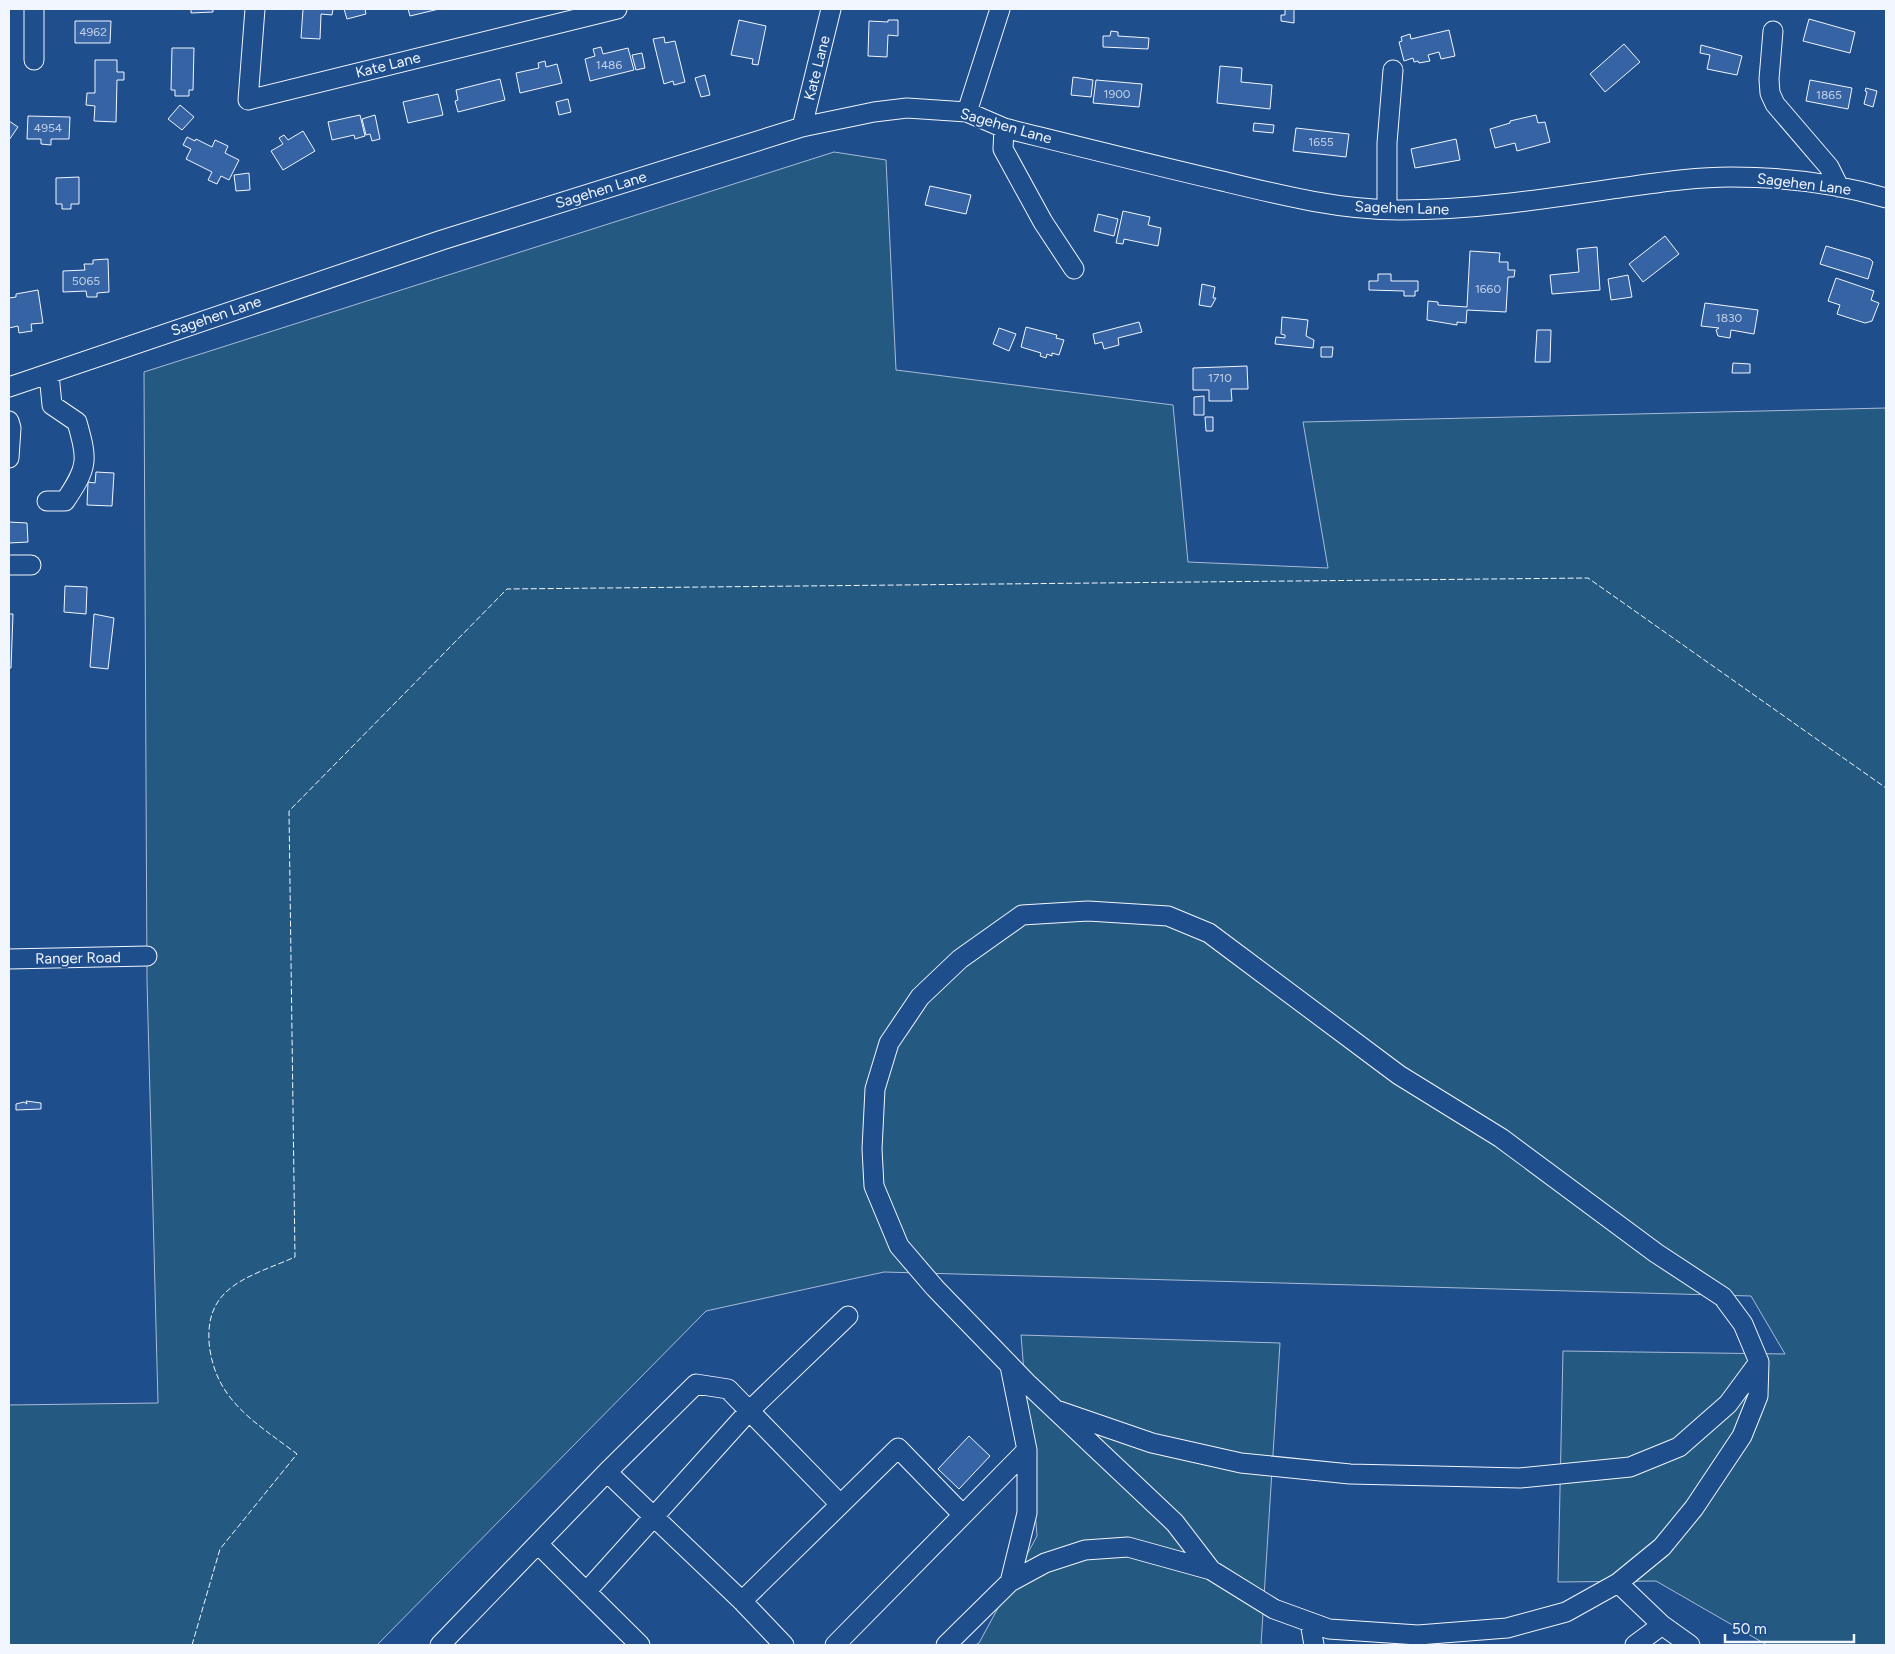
<svg xmlns="http://www.w3.org/2000/svg" width="1895" height="1654" font-family="Figtree,sans-serif">
<style>
.green{fill:#245a82;stroke:#a8bbd7}
.building{fill:#3563a3;stroke:#f2f6ff}
.lines{fill:none;stroke-linecap:round;stroke-linejoin:round}
.minor-casing{stroke:#f2f6ff;stroke-width:21}
.minor{stroke:#1f4e8c;stroke-width:19}
.fence{stroke:#f2f6ff;stroke-width:1;stroke-dasharray:6 2.5;stroke-linecap:butt}
.labels{text-anchor:middle;stroke-width:4;stroke-linejoin:round;paint-order:stroke}
.number-label{font-size:12px;fill:#c3d1e8}
.street-label{font-size:15px;fill:#f2f6ff;stroke:#1f4e8c}
</style>
<rect width="100%" height="100%" fill="#1f4e8c"/>
<path class="green" d="M834 152 886 160 896 370 1173 405 1188 562 1328 568 1303 422 1886 408V1645H1767L1656 1581 1558 1582 1563 1351 1785 1354 1751 1296 884 1272 706 1311 377 1645H9V1405L158 1403 147 980 144 372Z
M1021 1335 1280 1343 1261 1645H975L979 1643 1037 1536Z"/>
<path class="building" d="M187 9H213V12L191 13V9Z
M303 9H333L332 15 321 14 320 39 301 38Z
M344 9H365L366 14 347 19Z
M408 9H439L410 16Z
M1285 9H1294V23L1281 21V15H1285Z
M1809 19 1855 32 1850 53 1803 41Z
M739 20 766 26 758 65 752 64 753 59 731 55Z
M888 20H898V36L888 35 887 57 868 56 869 21 888 22Z
M75 21H111L110 43H75Z
M1449 30 1455 56 1441 59 1439 52 1428 55 1430 61 1419 63 1418 61 1414 62 1413 58 1404 61 1399 42 1402 41 1401 37 1410 34 1411 39Z
M1111 31 1118 32V36L1149 38 1148 49 1103 47V36H1110Z
M664 37 665 43 675 41 685 82 674 85 673 81 664 84 653 39Z
M1624 44 1640 62 1605 92 1590 74Z
M1701 45 1742 56 1737 75 1707 69 1710 55 1700 53Z
M601 47 603 54 628 48 634 70 590 81 585 59 595 56 593 49Z
M172 48H194L193 90H189V96H175V90H171Z
M642 53 645 68 636 70 632 55Z
M95 60H117V72H124V80H117L116 122 94 121 95 106 86 105 87 93H95Z
M545 61 546 67 557 64 562 83 520 93 516 73 539 68 538 63Z
M1220 66 1242 68 1241 82 1272 85 1270 109 1217 103Z
M705 75 710 95 701 97 695 78Z
M1073 77 1093 80 1091 97 1071 95Z
M500 79 505 100 458 112 455 101 458 100 456 90Z
M1096 80 1142 84 1139 107 1093 103Z
M1810 80 1852 88 1848 109 1806 101Z
M1866 88 1877 91 1873 107 1864 104 1867 92 1865 91Z
M438 94 443 115 408 123 403 102Z
M568 99 571 112 559 115 556 102Z
M180 105 194 117 182 130 168 119Z
M360 115 365 136 355 139 354 135 332 140 328 122Z
M375 115 380 139 372 141 370 134 366 135 362 119Z
M1536 115 1538 123 1545 122 1550 142 1517 151 1515 143 1495 148 1490 129 1510 123V121Z
M28 116 70 117 69 139H51V145L41 144V139H27Z
M9 121 18 127 9 140Z
M1254 123 1274 125 1273 133 1253 131Z
M1296 128 1349 134 1346 157 1293 151Z
M303 131 315 151 283 170 271 151 283 144 279 138 284 135 288 140Z
M187 137 195 141 196 139 212 147 215 140 228 146 225 153 239 160 229 180 221 176 217 184 208 180 212 172 186 159 191 149 183 145Z
M1456 139 1460 160 1415 168 1411 149Z
M249 173 250 190 236 191 234 175Z
M79 177V204H71V209H62V204H56V178Z
M930 186 971 195 966 214 925 205Z
M1123 211 1150 217 1148 225 1161 228 1158 246 1124 239 1123 244 1116 243Z
M1098 214 1118 219 1114 236 1094 231Z
M1665 236 1679 254 1643 282 1629 264Z
M1826 246 1870 259 1873 262 1868 279 1820 264Z
M1597 247 1600 290 1552 294 1550 275 1579 272 1577 249Z
M1470 251 1500 253 1499 262H1508V270H1515L1514 277H1508L1506 312 1467 310 1466 323 1457 322V325L1427 320 1428 301 1438 302V305L1467 307Z
M108 259 109 292 97 293V297H87L86 291 63 292V271L85 270 84 264H93V260Z
M1378 274H1391V281H1418V291H1415V296H1404V291L1369 290V281H1378Z
M1628 275 1632 297 1611 300 1608 279Z
M1836 278 1874 291 1871 300 1879 303 1872 321 1865 323 1837 314 1840 305 1828 301Z
M1202 284 1215 287 1213 298H1216L1211 307 1199 305Z
M38 290 43 323 31 324 32 331 19 333 18 326 9 328V298L16 297V294Z
M1705 303 1758 310 1754 334 1731 330 1730 338 1718 336 1716 330 1719 328 1701 326Z
M1282 317 1308 320 1306 336 1314 340 1313 348 1275 344 1276 337 1285 338V335L1281 334Z
M1139 322 1142 332 1118 338 1119 345 1104 349 1102 342 1095 344 1093 334Z
M1026 327 1057 335 1056 338 1064 340 1059 355 1052 353V356L1047 354 1046 358 1040 356 1041 353 1021 347Z
M999 328 1016 334 1009 351 993 344Z
M1537 330H1551L1550 362H1535Z
M1321 347H1333L1332 357H1321Z
M1733 363 1750 364V373H1732Z
M1247 366 1248 389H1231L1232 401H1209V390H1193V368Z
M1204 396V415H1194V397Z
M1205 417H1213V431H1206Z
M96 472 114 473 112 506 87 505 88 482 95 483Z
M9 522 27 523 28 542 9 543Z
M65 586 87 587 86 614 64 612Z
M9 614H13L11 668H9Z
M94 614 114 618 108 669 90 667Z
M26 1101 41 1103V1109L16 1110V1104L24 1102 27 1104Z
M969 1436 990 1456 959 1489 938 1469Z"/>
<g class="lines">
<defs>
<path id="minor" d="M34 9V60
M255 9 248 100 617 9
M1773 31 1769 79 1770 93 1775 104 1829 167 1839 187
M967 112 1000 9
M802 127 831 9
M1004 128 1003 149 1043 222 1074 269
M1387 210V143L1393 70
M9 387 442 240 802 127 874 112 907 108 967 112 1004 128C1077 146 1149 164 1222 181 1280 195 1340 210 1400 210 1474 210 1546 199 1619 188 1656 183 1693 177 1731 177 1783 177 1836 183 1886 198
M9 421 11 428 9 458
M47 501H65C88 467 88 461 77 422L52 405 49 374
M9 565H31
M9 959 147 956
M1059 1411 1152 1443 1241 1463 1350 1474 1520 1478 1630 1467 1679 1447 1728 1404 1759 1362
M607 1472 742 1601 784 1645
M538 1544 640 1645
M1010 1582 1027 1513V1450L1010 1366
M1618 1583 1662 1625 1690 1645
M586 1592 749 1411 848 1316
M742 1601 898 1448 963 1515
M1310 1622 1314 1645
M440 1645 607 1472 696 1384 728 1389 840 1504
M835 1645 1027 1450
M946 1645 1010 1582 1045 1563 1085 1550 1128 1547 1211 1570 1274 1609 1329 1629 1418 1635 1507 1628 1566 1612 1618 1583 1662 1547 1694 1508 1742 1436 1758 1396 1759 1362 1743 1324 1723 1297 1656 1253 1501 1138 1399 1075 1209 933 1168 916 1088 911 1022 915 960 959 920 997 889 1043 875 1089 872 1149 874 1186 899 1246 935 1288 1029 1385 1175 1523 1211 1570
M1635 1645 1662 1625"/>
</defs>
<use href="#minor" class="minor-casing"/>
<use href="#minor" class="minor"/>
<path class="fence" d="M192 1645 220 1549 297 1454C255 1422 214 1400 209 1342 208 1324 211 1307 225 1293 242 1276 273 1267 295 1257L289 811 507 589 1588 578 1886 788"/>
</g>
<g class="labels">
<g class="number-label">
<text x="93" y="36">4962</text>
<text x="609" y="69">1486</text>
<text x="1117" y="98">1900</text>
<text x="1829" y="99">1865</text>
<text x="48" y="132">4954</text>
<text x="1321" y="146">1655</text>
<text x="86" y="285">5065</text>
<text x="1488" y="293">1660</text>
<text x="1729" y="322">1830</text>
<text x="1220" y="382">1710</text>
</g>
<g class="street-label">
<text transform="translate(388 65) rotate(-14)" y="5">Kate Lane</text>
<text transform="translate(817 68) rotate(-76)" y="5">Kate Lane</text>
<text transform="translate(1006 126) rotate(16)" y="5">Sagehen Lane</text>
<text transform="translate(1804 184) rotate(7)" y="5">Sagehen Lane</text>
<text transform="translate(601 190) rotate(-17)" y="5">Sagehen Lane</text>
<text transform="translate(1402 208) rotate(2)" y="5">Sagehen Lane</text>
<text transform="translate(216 316) rotate(-19)" y="5">Sagehen Lane</text>
<text transform="translate(78 958) rotate(-1)" y="5">Ranger Road</text>
</g>
</g>
<rect width="1895" height="1654" fill="none" stroke="#f2f6ff" stroke-width="20"/>
<path d="M1725 1634v8h129v-8" fill="none" stroke="#f2f6ff" stroke-width="2.5"/>
<text x="1732" y="1634" font-size="15" fill="#f2f6ff" stroke="#1f4e8c" stroke-width="4" paint-order="stroke">50 m</text>
</svg>
